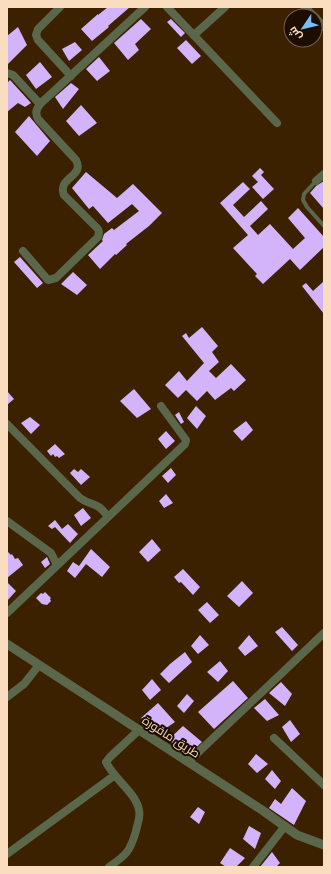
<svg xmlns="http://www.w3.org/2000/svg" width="331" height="874" font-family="'PT Serif',Cairo,serif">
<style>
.building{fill:#d3b3f9}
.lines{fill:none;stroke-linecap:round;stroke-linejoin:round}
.service{stroke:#5b674a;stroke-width:4}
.minor{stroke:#5b674a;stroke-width:8}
.tertiary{stroke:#5b674a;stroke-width:9}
.labels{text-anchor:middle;stroke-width:4;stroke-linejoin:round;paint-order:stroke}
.street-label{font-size:12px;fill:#fadcbe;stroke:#1d0c00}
</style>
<rect width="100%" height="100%" fill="#3c2100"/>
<path class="building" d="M108 7H130L108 26 109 27 92 41 81 29 98 14V15Z
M141 19 151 29 135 44 139 50 128 60 114 43Z
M171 19 185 33 181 37 167 22Z
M18 27 27 45 7 65V36Z
M186 40 201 56 192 64 177 48Z
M75 42 82 50 69 61 62 49Z
M99 57 110 71 97 81 86 69Z
M40 62 52 77 36 89 26 75Z
M10 80 31 103 25 107 18 103 7 112V83Z
M71 83 79 89 63 109 55 97Z
M81 105 97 123 79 136 66 121Z
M29 116 50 141 37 156 15 132Z
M260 168 264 172 261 175 274 189 263 199 252 187 258 182 252 176Z
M86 172 117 198 133 184 162 213 149 226 126 244 127 245 116 255 115 254 100 269 88 255 103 241 102 240 104 234 112 228 114 230 139 211 132 204 108 223 93 206 89 209 72 188Z
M324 181V209L310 193 316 186Z
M243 182 250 189 233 205 244 217 261 201 268 209 250 226 258 235 270 224 293 249 305 238 288 218 298 208 324 237V247L300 270 290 259 263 284 255 276 257 274 233 248 248 235 220 203Z
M20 257 43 283 37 288 14 262Z
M73 272 87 285 77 295 61 284Z
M324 281V314L302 286 306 283 313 291Z
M202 327 218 346 212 352 219 362 209 371 216 378 231 364 246 380 234 391 231 388 215 400 207 391 197 401 186 390 178 398 165 385 179 371 187 381 204 363 182 336 186 333 189 338Z
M134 389 151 409 137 418 120 401Z
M7 391 14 399 7 405Z
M196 406 206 416 197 429 187 418Z
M179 412 184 422 181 424 175 415Z
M30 417 40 425 31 434 21 423Z
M246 421 253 430 242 441 233 431Z
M166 431 175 441 166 449 158 439Z
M55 444 65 454 59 458 57 456 55 457 53 454 51 456 47 451Z
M171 468 176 475 168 483 162 476Z
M74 469 78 472 81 469 90 477 81 485 70 473Z
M166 494 173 503 164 508 159 501Z
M83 508 91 518 81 526 74 515Z
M55 520 62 529 68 524 78 534 70 543 55 527 52 529 48 526Z
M152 539 161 550 148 562 139 552Z
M91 549 110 567 102 577 86 564 75 578 67 571 73 562 79 566Z
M7 551 11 555 12 554 15 559 18 558 23 565 7 578Z
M47 557 50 564 45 568 41 562Z
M183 569 200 587 193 595 181 582 179 583 174 577Z
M242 581 253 593 239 607 227 596Z
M7 582 16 591 7 601Z
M45 592 51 598 50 599 51 601 47 605 42 604 36 598 41 593 43 594Z
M207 602 219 615 210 623 198 610Z
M282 627 298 645 292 651 275 632Z
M200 635 209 645 198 654 191 646Z
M249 635 258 646 245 656 238 648Z
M185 652 192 662 169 683 160 674 170 664Z
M220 661 228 671 218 682 207 672Z
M152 679 161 690 150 700 142 690Z
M233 681 248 698 214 729 198 712Z
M281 682 292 694 285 706 269 693Z
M187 694 194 701 184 713 177 706Z
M265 699 279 715 267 721 254 708Z
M158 703 175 722 159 733 141 718Z
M290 720 300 734 291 742 282 727Z
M183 726 202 742 188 755 168 740Z
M256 754 268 764 257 773 248 764Z
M272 770 281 781 275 789 265 779Z
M292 788 306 801 294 825 269 808 275 799 281 804Z
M198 807 205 812 199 824 190 817Z
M249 826 261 833 255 849 243 839Z
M230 848 245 858 236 867H226L220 863Z
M272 852 280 863 276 867H260Z"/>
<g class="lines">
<path class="service" d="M316 181 304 194 303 200 307 207 324 226"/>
<path class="minor" d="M60 7 38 29 36 35 38 40 71 76
M167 7 277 123
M305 7 314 16
M315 17 324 27
M194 35 225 7
M7 73 13 75 40 104
M316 181 324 174
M23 251 48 280 56 278 98 237 99 232 98 229 64 195C57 177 85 177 76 160L38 119C35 113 36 110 40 104L145 7
M7 424 80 498C93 507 97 501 108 517
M7 521 51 553 57 565
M7 613 185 444 186 440 161 406
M7 697 24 684 39 665
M274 738 324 785
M188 762 324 633
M7 854 115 775
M109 867C126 855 130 852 136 831 137 825 141 817 139 810 136 793 114 779 106 762L110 757 139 730
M253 867 285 826"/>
<path class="tertiary" d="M7 644 262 810 297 835 324 845"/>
</g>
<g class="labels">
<g class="street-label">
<text transform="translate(171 737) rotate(33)" y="4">طريق ماقورة</text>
</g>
</g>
<rect width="331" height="874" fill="none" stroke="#fadcbe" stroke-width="16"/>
<g transform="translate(303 28) rotate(235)"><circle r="19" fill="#1d0c00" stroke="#755f4c"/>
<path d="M0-3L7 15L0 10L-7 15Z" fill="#7abef8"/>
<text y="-6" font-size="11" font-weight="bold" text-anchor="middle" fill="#fadcbe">ش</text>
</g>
</svg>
